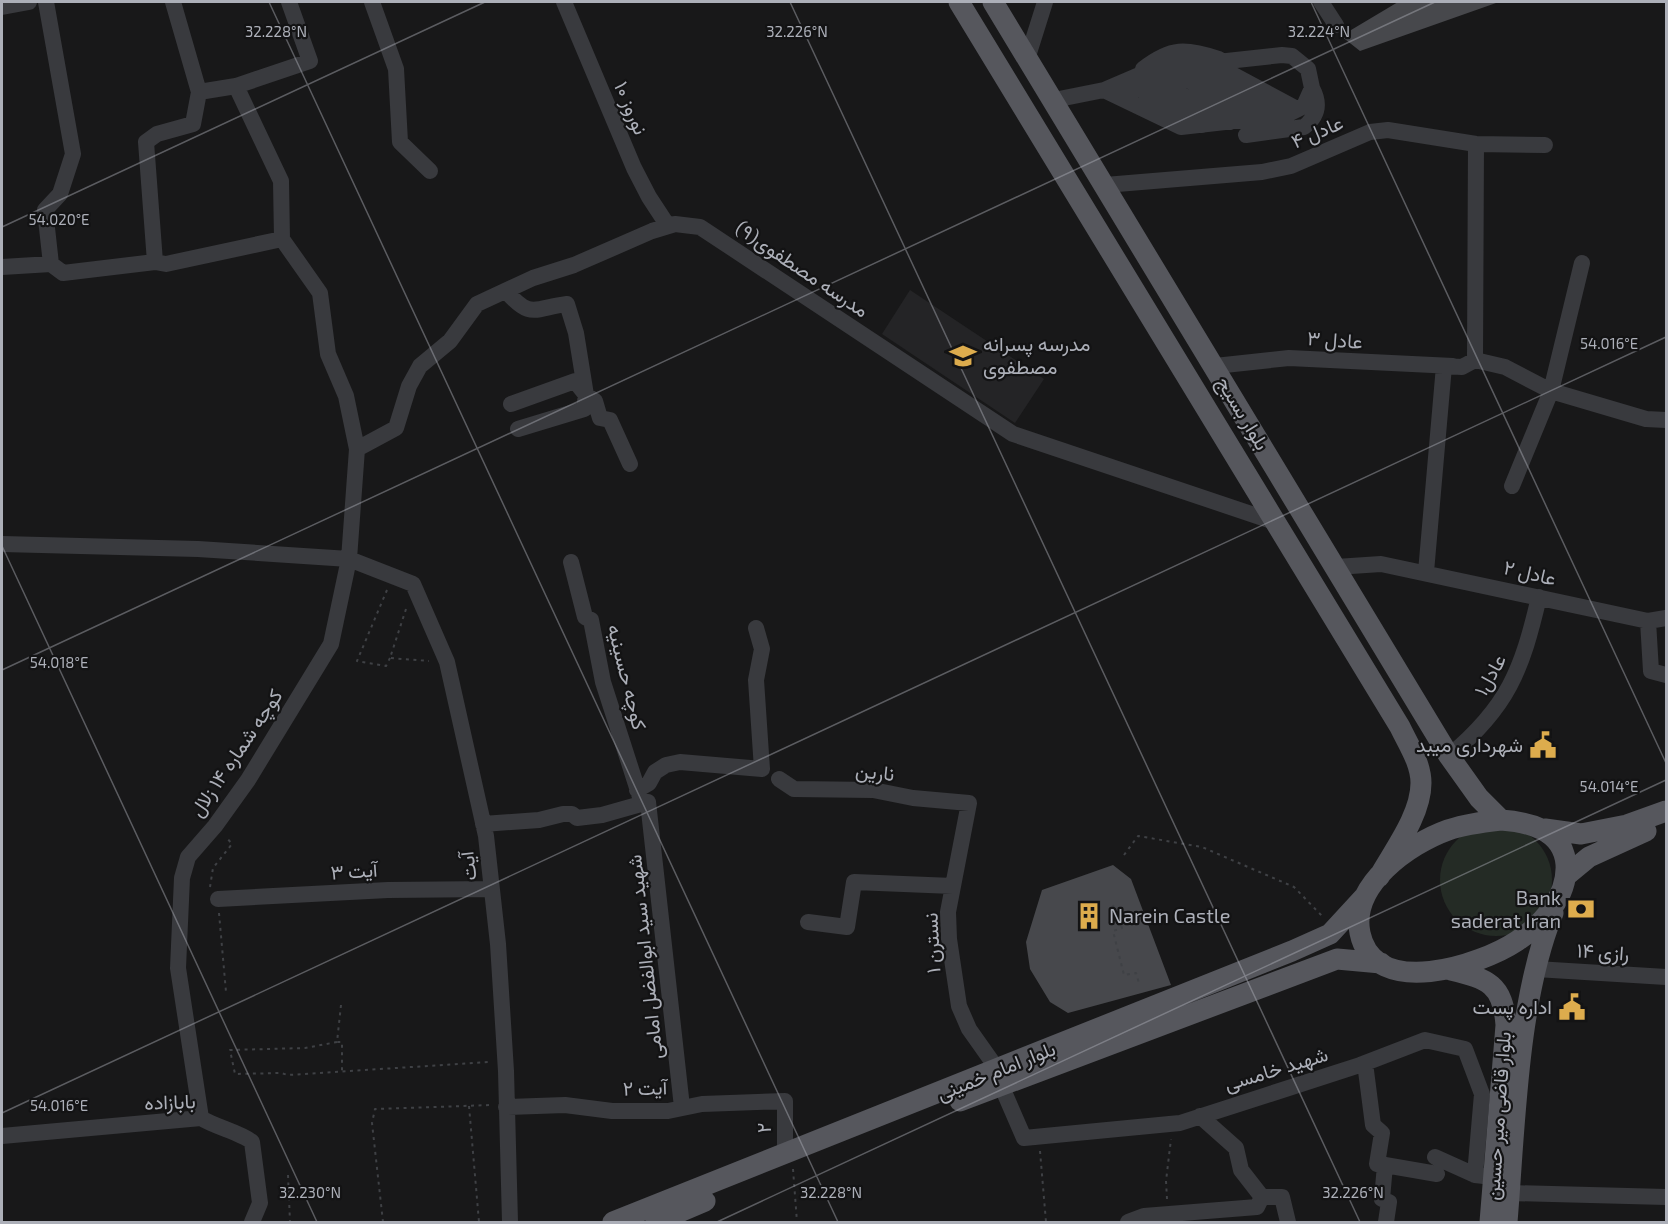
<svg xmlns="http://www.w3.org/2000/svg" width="1668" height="1224" font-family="'Exo 2',Vazirmatn,sans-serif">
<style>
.built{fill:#242426}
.green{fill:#242b25}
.building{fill:#47484c}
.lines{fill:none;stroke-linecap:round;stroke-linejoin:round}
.path{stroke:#3f4145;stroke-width:2;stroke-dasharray:3 4.5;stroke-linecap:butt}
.minor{stroke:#393a3e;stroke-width:16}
.major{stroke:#56575d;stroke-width:21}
.ticks{fill:none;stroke:#acafb8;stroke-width:1.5;stroke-opacity:0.45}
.labels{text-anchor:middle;stroke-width:4.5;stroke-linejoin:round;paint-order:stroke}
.street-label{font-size:20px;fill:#acafb8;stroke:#131314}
.poi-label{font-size:20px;fill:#acafb8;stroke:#131314;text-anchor:end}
.ticks-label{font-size:15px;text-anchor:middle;fill:#acafb8;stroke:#131314;stroke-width:4.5;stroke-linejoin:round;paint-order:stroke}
</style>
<rect width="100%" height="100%" fill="#181819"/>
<path class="built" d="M910 290 1044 379 1015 423 882 334Z"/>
<path class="green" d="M1440 880a56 56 0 1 1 112 0a56 56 0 1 1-112 0Z"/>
<path class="building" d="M1398 2H1496V3L1360 51 1341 36Z
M1113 865 1131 879 1171 985 1068 1013 1050 1002 1030 969 1026 942 1042 890Z"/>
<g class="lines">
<path class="path" d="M387 590 357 661 386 666 390 658
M406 609 390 658 429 661
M1124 855 1138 836 1202 847 1294 887 1323 917
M210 887 213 868 232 844 226 837
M1113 905 1122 928 1113 931 1124 975 1136 973 1139 983
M219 913 226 992
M341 1005 337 1042H342V1071
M337 1042 305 1048 230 1050 235 1074 281 1073 288 1075 489 1062
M469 1106 479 1222
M1040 1151 1046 1222
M793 1169 797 1222
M288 1175 290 1222
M1167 1199 1166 1181 1171 1139
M383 1222 372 1123 375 1109 492 1105"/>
<path class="minor" d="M46 2 73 154 60 194 45 210 51 264 63 273 155 262 146 142 157 134 193 124 199 92 236 86 310 61 289 2
M173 2 199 92
M372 2 396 69 400 142 430 171
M564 2 634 168 649 197 668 226
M1321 2 1336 25
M2 7 29 2
M1028 56 1045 2
M1143 69C1171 47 1186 48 1219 59
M1209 76 1278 116
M1187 79 1252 119
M1161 83 1230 122
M1138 88 1203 125
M1119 97 1145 85 1230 73 1297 109
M1054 100 1104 90 1153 69 1282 55 1292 56 1308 69 1312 88 1304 106 1286 115 1181 127 1104 90
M1246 135 1304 127C1318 116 1320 103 1312 88
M1476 144 1475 360 1505 367 1551 391 1582 263
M1105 185 1262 172 1291 166 1370 132 1388 130 1476 144 1545 145
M155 262 166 264 282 239
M2 267 51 264
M506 291C531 320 534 308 567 304L576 333 586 395 595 401 600 418 610 420 630 464
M1215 366 1289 358 1453 366
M511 404 575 381 586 395 584 409 518 429
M357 449 396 428 409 386 420 366 450 341 477 304 533 278 574 265 652 231 675 224 700 227 1013 434 1275 522
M1512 486 1551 391 1646 419 1666 420
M2 544 198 549 349 559 413 584 447 662 486 836 498 944 506 1071 510 1222
M571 562 585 617 591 620 603 682 641 800
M1336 567 1381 564 1648 621 1666 618
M1426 572 1444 366 1462 367 1475 360
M1648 621 1651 671 1666 675
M1449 756C1508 707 1522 670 1539 597
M779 779 794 789 873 790 913 798 969 803 948 912 949 939 959 1006 969 1029 998 1070
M637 790 649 783 655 772 666 765 680 762 762 769 756 680 762 649 756 628
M483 824 539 820 563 814H572L577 818 602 815 648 802 682 1107
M218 899 388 890 492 889
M808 922 847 927 854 882 953 886
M1536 969 1666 977
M1365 1063 1373 1125 1382 1133 1377 1164 1385 1165 1382 1199 1389 1202 1386 1222
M1001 1085 1024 1138 1180 1123 1360 1065 1425 1040 1465 1049 1482 1094 1475 1175
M506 1107 565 1105 612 1111H668L702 1104 785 1101V1154
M1200 1116 1236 1148 1241 1170 1262 1197H1282L1288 1222
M201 1118 178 968 182 878 188 857 215 826 248 780 331 644 349 559 357 449 346 396 328 354 320 293 282 239 281 181 236 86
M2 1136 201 1118C215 1127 242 1133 252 1142L260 1203 252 1222
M1435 1157 1475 1175 1484 1176
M1385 1165 1437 1174
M1510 1193 1666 1197
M1128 1222 1144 1216 1257 1207 1262 1197"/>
<path class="major" d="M959 2 1400 727C1408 744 1421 763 1421 783 1421 815 1394 850 1379 877
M993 2 1449 756 1479 798 1501 820
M1501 820C1529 822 1563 830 1566 864 1568 896 1543 924 1517 941 1481 965 1374 1001 1360 933 1350 885 1409 844 1448 830 1465 824 1483 822 1501 820Z
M1545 829 1581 834 1627 825 1666 811
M1566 876 1589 857 1646 831
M1451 970C1488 979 1503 984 1506 1025L1490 1222
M960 1101 1337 959 1381 963
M613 1222 1292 951 1330 934 1365 896
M656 1222 705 1201
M1507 1222C1515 1126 1517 1002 1553 913"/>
</g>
<path class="ticks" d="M269 2 838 1222M790 2 1360 1222M1311 2 1666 763M2 227 485 2M2 546 317 1222M2 670 1435 2M2 1113 1666 337M717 1222 1666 780"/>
<defs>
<symbol id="school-bare" viewBox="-9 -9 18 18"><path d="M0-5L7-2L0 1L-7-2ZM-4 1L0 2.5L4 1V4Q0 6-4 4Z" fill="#ddac4d" stroke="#131314" stroke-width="2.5" paint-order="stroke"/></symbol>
<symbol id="civic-bare" viewBox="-9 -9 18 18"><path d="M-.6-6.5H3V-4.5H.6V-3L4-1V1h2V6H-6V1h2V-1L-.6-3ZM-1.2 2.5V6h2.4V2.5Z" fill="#ddac4d" stroke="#131314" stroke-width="2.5" paint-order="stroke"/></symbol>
<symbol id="bank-bare" viewBox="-9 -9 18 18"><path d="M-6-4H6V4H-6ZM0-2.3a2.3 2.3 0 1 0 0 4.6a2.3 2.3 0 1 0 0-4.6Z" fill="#ddac4d" stroke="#131314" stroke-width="2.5" paint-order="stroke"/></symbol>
<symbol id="building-bare" viewBox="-9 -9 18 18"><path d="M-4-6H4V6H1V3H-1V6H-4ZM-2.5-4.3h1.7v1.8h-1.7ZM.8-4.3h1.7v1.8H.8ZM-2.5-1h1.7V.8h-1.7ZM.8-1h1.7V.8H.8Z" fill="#ddac4d" stroke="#131314" stroke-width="2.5" paint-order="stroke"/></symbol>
</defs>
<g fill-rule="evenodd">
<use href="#school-bare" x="944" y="337" width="38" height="38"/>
<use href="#civic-bare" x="1524" y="726" width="38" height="38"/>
<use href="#bank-bare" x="1562" y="890" width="38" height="38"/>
<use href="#building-bare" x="1070" y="897" width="38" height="38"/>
<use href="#civic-bare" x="1553" y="988" width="38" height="38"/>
</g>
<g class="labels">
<g class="street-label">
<text transform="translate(631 108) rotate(67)" y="7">نوروز ۱۰</text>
<text transform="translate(1317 132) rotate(-23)" y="7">عادل ۴</text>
<text transform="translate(802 269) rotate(34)" y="7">مدرسه مصطفوی(۹)</text>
<text transform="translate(1335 340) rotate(4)" y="7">عادل ۳</text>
<text transform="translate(1243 413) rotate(59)" y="7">بلوار بسیج</text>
<text transform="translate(1530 573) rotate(13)" y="7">عادل ۲</text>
<text transform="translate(1490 675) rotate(-61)" y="7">عادل۱</text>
<text transform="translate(627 677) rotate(76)" y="7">کوچه حسینیه</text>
<text transform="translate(236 753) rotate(-56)" y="7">کوچه شماره ۱۴ زلال</text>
<text transform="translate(875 772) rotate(6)" y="7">نارین</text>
<text transform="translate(468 866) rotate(-97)" y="7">آیت</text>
<text transform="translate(354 871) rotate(-4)" y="7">آیت ۳</text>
<text transform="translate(932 943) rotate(-93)" y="7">نسترن ۱</text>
<text transform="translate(1603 952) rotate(4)" y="7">رازی ۱۴</text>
<text transform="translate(645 957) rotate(-96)" y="7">شهید سید ابوالفضل امامی</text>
<text transform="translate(1276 1069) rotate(-17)" y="7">شهید خامسی</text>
<text transform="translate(996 1071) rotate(-22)" y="7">بلوار امام خمینی</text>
<text transform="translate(645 1088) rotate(-2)" y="7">آیت ۲</text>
<text transform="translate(170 1102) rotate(-2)" y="7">بابازاده</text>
<text transform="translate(1498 1116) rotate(-86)" y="7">بلوار قاضی میر حسین</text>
<text transform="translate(764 1128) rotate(-91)" y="7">۲</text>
</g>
<g class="poi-label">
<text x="983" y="351" text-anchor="start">مدرسه پسرانه<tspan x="983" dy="23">مصطفوی</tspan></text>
<text x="1523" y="752">شهرداری میبد</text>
<text x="1561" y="905">Bank<tspan x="1561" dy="23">saderat Iran</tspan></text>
<text x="1109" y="923" text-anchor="start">Narein Castle</text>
<text x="1552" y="1014">اداره پست</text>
</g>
</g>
<g class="ticks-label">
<text x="1319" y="37">32.224°N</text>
<text x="276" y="37">32.228°N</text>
<text x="797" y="37">32.226°N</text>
<text x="59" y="225">54.020°E</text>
<text x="1609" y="349">54.016°E</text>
<text x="59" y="668">54.018°E</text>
<text x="1609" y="792">54.014°E</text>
<text x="59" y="1111">54.016°E</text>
<text x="310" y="1198">32.230°N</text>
<text x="831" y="1198">32.228°N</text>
<text x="1353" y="1198">32.226°N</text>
</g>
<rect width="1668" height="1224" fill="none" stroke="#acafb8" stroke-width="6"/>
</svg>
